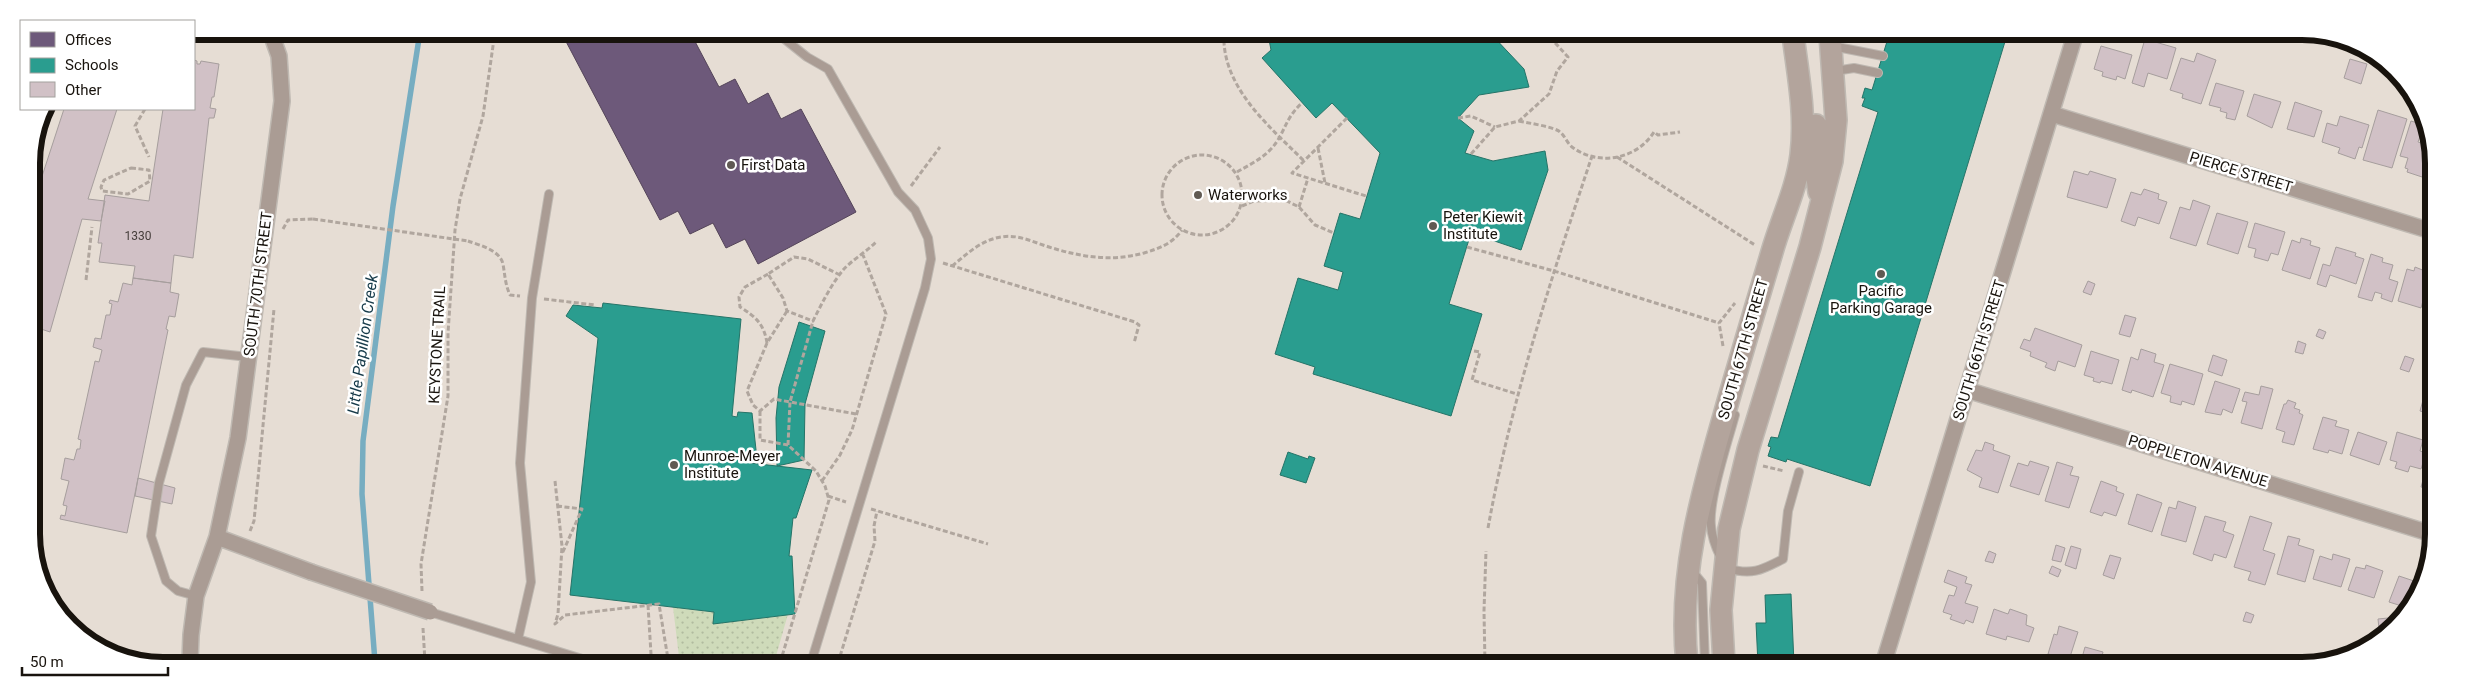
<svg xmlns="http://www.w3.org/2000/svg" width="2465" height="697" font-family="Roboto,sans-serif">
<style>
.park{fill:url(#park-dots)}
.offices{fill:#6d597a;stroke:#544459}
.schools{fill:#2a9d8f;stroke:#257468}
.lines{fill:none;stroke-linecap:round;stroke-linejoin:round}
.stream{stroke:#77adc1;stroke-width:5.5}
.building{fill:#d1c1c6;stroke:#a69e9d}
.service-casing{stroke:#bfb9b2;stroke-width:10}
.minor-casing{stroke:#bfb9b2;stroke-width:18}
.secondary-casing{stroke:#bfb9b2;stroke-width:24}
.path{stroke:#b0a69e;stroke-width:3;stroke-dasharray:5 2.5;stroke-linecap:butt}
.service{stroke:#aa9c94;stroke-width:8}
.minor{stroke:#aa9c94;stroke-width:15}
.secondary{stroke:#b3a49c;stroke-width:21}
.minor-bridge-casing{stroke:#bfb9b2;stroke-width:18;stroke-linecap:butt}
.path-bridge{stroke:#b0a69e;stroke-width:3;stroke-dasharray:5 2.5;stroke-linecap:butt}
.minor-bridge{stroke:#aa9c94;stroke-width:15}
.poi-dot{fill:#605a53;stroke:#fff;stroke-width:2}
.labels{text-anchor:middle;stroke-width:5;stroke-linejoin:round;paint-order:stroke}
.number-label{font-size:12px;fill:#463e3b}
.poi-label{font-size:15px;fill:#18130d;stroke:#fff;text-anchor:start}
.street-label{font-size:15px;fill:#18130d;stroke:#fff}
.water-label{font-size:16px;font-style:italic;fill:#163a49;stroke:#fff}
.rim{fill:none;stroke:#18130d;stroke-width:6}
</style>
<defs>
<pattern id="park-dots" width="8" height="8" patternUnits="userSpaceOnUse" patternTransform="scale(1.25)"><rect width="8" height="8" fill="#cfdbba"/><path d="M2 2h.1M6 6h.1" fill="none" stroke="#b1bb9f" stroke-width="1.8" stroke-linecap="round"/></pattern>
</defs>
<rect width="100%" height="100%" fill="#e6ddd4"/>
<path class="park" d="M673 607 714 612 788 614 774 663 699 662 679 657Z"/>
<path class="offices" d="M561 32H690L719 87 735 79 748 104 768 93 781 119 801 109 856 212 758 264 745 239 726 248 713 223 690 234 678 211 660 220Z"/>
<path class="schools" d="M1268 34H1491L1524 69 1529 87 1479 95 1458 118 1474 131 1465 153 1493 161 1545 151 1548 170 1521 250 1471 233 1449 304 1482 314 1451 416 1313 374 1315 367 1275 354 1298 278 1338 290 1343 272 1324 266 1340 213 1360 219 1380 153 1332 103 1316 118 1262 58 1271 50Z
M1889 35H2007L1870 486 1787 459 1786 462 1768 456 1771 447 1768 446 1771 437 1778 438 1878 112 1862 106 1865 98H1862L1865 88 1872 90Z
M603 303 741 319 732 416 737 417 738 412 752 413 757 459 751 458 750 463 812 470 796 518H793L789 556H792L795 614 713 624 714 612 570 595 598 338 566 316 573 305 602 308Z
M799 322 825 331 805 404 804 460 777 466 776 418 779 387Z
M1288 452 1308 459 1309 456 1315 458 1306 483 1280 475Z
M1791 594 1794 664H1758L1756 623H1766L1765 595Z"/>
<g class="lines">
<path class="stream" d="M375 662 362 494 363 441 393 206 420 32"/>
</g>
<path class="building" d="M2145 39 2176 48 2167 79 2148 73 2144 87 2132 83Z
M2101 46 2132 55 2125 79 2117 76 2116 80 2102 76 2103 72 2094 69Z
M2197 53 2216 60 2201 104 2182 98 2183 94 2170 90 2181 58 2194 62Z
M2350 59 2367 64 2361 84 2344 78Z
M194 60 197 61V64H200L201 61 219 64 214 97H212L210 108 216 109 214 118H209L193 258 174 255 171 283 133 278 135 266 99 262 102 243H98L105 195 149 201 163 109H194Z
M2216 83 2244 91 2235 120 2226 118 2227 113 2220 111 2221 108 2209 105Z
M2254 94 2281 102 2272 128 2247 116Z
M2295 102 2322 111 2314 137 2287 129Z
M64 109H117L88 199 105 201 101 221 82 219 50 332 32 326V207Z
M2378 110 2407 119 2392 168 2363 160Z
M2340 116 2369 125 2362 148 2359 147 2355 159 2338 153 2340 148 2322 142 2327 123 2337 126Z
M2411 121 2424 125 2418 142 2431 146 2430 177 2423 174 2422 177 2407 172 2408 169 2405 168 2408 158 2400 156Z
M2074 171 2088 175 2090 171 2116 179 2107 208 2067 197Z
M2144 189 2159 194 2158 199 2167 202 2159 224 2138 217 2135 226 2121 221 2131 192 2141 195Z
M2193 200 2210 206 2196 246 2170 238 2180 207 2190 210Z
M2217 213 2248 222 2238 254 2207 244Z
M2255 223 2285 232 2278 255 2271 253 2268 261 2254 257 2256 249 2248 247Z
M2301 238 2311 241 2310 245 2320 248 2310 279 2282 270 2292 240 2300 243Z
M2336 247 2356 253 2355 256 2364 259 2356 284 2330 275 2326 287 2317 284 2323 264 2330 266Z
M2371 254 2383 258 2382 262 2393 265 2389 279 2398 282 2392 302 2381 298 2382 294 2375 292 2372 301 2358 297Z
M2415 267 2425 271 2424 275 2431 277V299L2424 297 2421 308 2398 301 2407 269 2414 271Z
M133 278 171 283 170 292 179 294 175 317 169 316 166 329 168 330 127 533 60 519 61 515 65 516 67 506 63 505 69 481 61 479 65 458 74 460 77 449H80L81 440 78 439 95 361 99 362 102 350 93 347 95 338 101 339 106 315H110L112 304 109 303 110 300 118 302 123 283 132 285Z
M2088 281 2095 284 2091 295 2083 292Z
M2125 315 2136 318 2130 337 2119 334Z
M2035 328 2082 345 2075 367 2058 361 2055 371 2045 367 2047 363 2030 356 2031 352 2020 348 2024 339 2030 341Z
M2319 329 2326 332 2323 339 2316 336Z
M2298 341 2306 344 2303 354 2295 352Z
M2141 349 2156 354 2154 362 2164 365 2153 397 2132 390 2131 393 2122 390 2131 357 2138 360Z
M2091 351 2119 360 2112 384 2101 381 2100 383 2093 381 2094 378 2084 375Z
M2213 355 2227 360 2222 376 2208 371Z
M2405 356 2414 359 2409 372 2400 369Z
M2170 364 2203 374 2194 405 2182 401 2181 405 2170 402 2171 396 2161 393Z
M2215 381 2240 389 2232 413 2223 409 2221 415 2205 412Z
M2261 386 2273 389 2262 429 2241 423 2247 402 2242 401 2245 392 2259 395Z
M2425 393 2430 394V414L2420 411Z
M2288 400 2296 403 2294 408 2300 410 2299 413 2303 415 2294 445 2282 442 2285 432 2276 429 2284 404H2286Z
M2323 417 2337 421 2335 426 2349 430 2342 454 2329 450 2328 453 2313 449Z
M2358 432 2387 442 2379 465 2350 455Z
M2397 432 2423 440 2420 451 2426 453 2421 469 2410 466 2408 472 2395 468 2397 462 2390 460Z
M1985 442 1994 445 1993 450 2010 456 1998 493 1979 487 1982 478 1967 470 1976 450 1982 451Z
M2430 456V489L2421 487Z
M2030 461 2049 467 2039 495 2010 486 2018 463 2028 466Z
M2057 462 2073 467 2070 475 2079 477 2069 508 2045 501Z
M138 478 175 488 172 504 135 496Z
M2101 481 2117 487 2116 491 2124 494 2116 516 2104 512 2102 516 2090 512Z
M2137 494 2162 503 2152 532 2128 524Z
M2178 501 2196 507 2186 542 2161 535 2169 507 2176 509Z
M2205 516 2226 522 2223 531 2234 535 2226 558 2214 554 2212 561 2193 554Z
M2250 516 2272 523 2263 550 2275 554 2265 585 2248 580 2251 572 2234 567Z
M2288 536 2300 539 2298 545 2314 550 2305 582 2277 574Z
M2056 545 2065 548 2061 562 2052 560Z
M2071 546 2081 549 2076 569 2065 565Z
M1989 551 1996 554 1993 563 1985 561Z
M2333 554 2350 559 2341 587 2313 579 2320 556 2332 560Z
M2110 555 2121 558 2114 579 2103 575Z
M2366 565 2383 571 2374 598 2348 590 2356 567 2365 569Z
M2052 566 2061 570 2058 577 2049 573Z
M1948 570 1967 577 1965 583 1972 585 1965 603 1978 607 1973 623 1966 620 1964 624 1950 619 1952 615 1943 612 1949 595 1954 596 1957 587 1944 582Z
M2399 576 2420 583 2405 607 2389 602Z
M1994 609 2008 614 2010 609 2027 615 2026 625 2034 628 2029 642 2007 636 2006 640 1986 634Z
M2246 612 2254 615 2251 623 2243 621Z
M2398 617 2389 633 2380 638 2378 619Z
M2059 626 2078 632 2069 660 2048 654 2054 634 2057 635Z
M2085 647 2103 652 2102 656 2114 659 2112 665H2080Z"/>
<g class="lines">
<defs>
<path id="service" d="M777 33 807 57 828 69 898 192 915 210 928 238 931 259 925 288 811 663
M1832 46 1883 56
M1835 71 1854 68 1878 73
M1720 556C1715 546 1712 537 1711 526 1708 501 1728 441 1735 415
M1727 568C1751 576 1762 570 1783 559L1788 511 1799 472
M1693 572 1702 583 1705 664
M196 596 178 591 166 581 151 536 159 483 186 385 203 352 248 357
M430 612 592 662
M518 639 531 582 520 463 532 298 549 194"/>
<path id="minor" d="M2052 114 2431 231
M1967 390 2429 533
M217 537 238 438 282 101 279 56 270 31
M190 661 191 635 196 596 217 537 311 572
M1883 665 2075 35"/>
<path id="secondary" d="M1816 125 1817 178 1819 192
M1687 664C1678 577 1701 495 1725 412 1740 359 1756 306 1772 252 1781 220 1797 188 1801 155 1806 114 1798 75 1793 35
M1724 664 1721 610 1729 529 1748 450 1810 247 1832 161 1836 120 1830 35"/>
</defs>
<use href="#service" class="service-casing"/>
<use href="#minor" class="minor-casing"/>
<use href="#secondary" class="secondary-casing"/>
<path class="path" d="M1224 33C1221 87 1270 127 1304 161
M145 109 135 126 149 157
M1347 118 1292 173 1366 196
M1458 118 1471 116 1495 127
M1519 121C1528 123 1555 127 1560 132 1565 136 1567 143 1572 147 1599 167 1637 159 1654 132L1658 135 1680 132
M1318 148 1325 183
M1471 154 1495 127 1519 121 1549 94 1557 71 1568 57 1547 34
M1162 195a40 40 0 1 1 80 0a40 40 0 1 1-80 0Z
M1617 157 1755 245
M131 168 149 170 150 181 128 194 102 191 101 187 104 180Z
M1237 172C1249 165 1262 159 1272 148 1285 133 1285 118 1302 103
M911 186 940 147
M1242 206 1254 201 1285 200 1299 207 1315 225 1334 233
M1299 207 1308 178
M283 229 288 220 313 219
M468 241C479 245 500 250 503 264 505 275 505 284 510 295L520 296
M1467 247 1554 271 1719 323
M943 263 1135 322 1139 325 1134 343
M952 266C967 254 981 240 1001 237 1018 234 1033 242 1049 247 1081 257 1111 262 1144 253 1160 248 1172 244 1182 230
M768 274 745 287 739 297 740 307C756 317 764 324 767 343L787 311
M840 275 808 259 794 257 768 274 783 298 787 311 813 321C822 303 831 285 843 270 852 260 866 252 876 242
M86 280 92 227
M544 299 595 305
M767 343 747 391 753 405 760 411 774 399 790 402 813 321
M1723 346 1719 323 1735 303
M1474 351 1480 352 1472 380 1517 394
M760 411V440L788 445 816 471 825 486 829 500 780 663
M788 445 790 402 856 414
M1763 466 1784 471
M555 481 562 546 558 614 555 624 565 615 659 604 668 659
M822 481 840 455 852 430 886 314 863 255
M828 496 846 502
M557 506 582 509 562 554
M871 509 988 544
M1488 528C1511 401 1551 279 1592 156
M250 531 254 521 274 309
M422 591 421 564 448 396V333L455 230 460 199 483 116 495 32
M648 605 651 654
M423 628 425 662
M838 663 875 541 874 526 877 511
M1485 664 1484 611 1486 551"/>
<use href="#service" class="service"/>
<use href="#minor" class="minor"/>
<use href="#secondary" class="secondary"/>
<defs>
<path id="minor-bridge" d="M311 572 430 612"/>
</defs>
<use href="#minor-bridge" class="minor-bridge-casing"/>
<path class="path-bridge" d="M313 219 468 241"/>
<use href="#minor-bridge" class="minor-bridge"/>
</g>
<g class="poi-dot">
<circle cx="731" cy="165" r="5"/>
<circle cx="1198" cy="195" r="5"/>
<circle cx="1433" cy="226" r="5"/>
<circle cx="1881" cy="274" r="5"/>
<circle cx="674" cy="465" r="5"/>
</g>
<g class="labels">
<g class="number-label">
<text x="138" y="240">1330</text>
</g>
<g class="poi-label">
<text x="741" y="170">First Data</text>
<text x="1208" y="200">Waterworks</text>
<text x="1443" y="222">Peter Kiewit<tspan x="1443" dy="17">Institute</tspan></text>
<text x="1881" y="296" text-anchor="middle">Pacific<tspan x="1881" dy="17">Parking Garage</tspan></text>
<text x="684" y="461">Munroe-Meyer<tspan x="684" dy="17">Institute</tspan></text>
</g>
<g class="street-label">
<text transform="translate(2241 172) rotate(17)" y="5">PIERCE STREET</text>
<text transform="translate(258 284) rotate(-83)" y="5">SOUTH 70TH STREET</text>
<text transform="translate(437 345) rotate(-87)" y="5">KEYSTONE TRAIL</text>
<text transform="translate(1743 349) rotate(-74)" y="5">SOUTH 67TH STREET</text>
<text transform="translate(1979 350) rotate(-73)" y="5">SOUTH 66TH STREET</text>
<text transform="translate(2198 461) rotate(17)" y="5">POPPLETON AVENUE</text>
</g>
<g class="water-label">
<text transform="translate(362 344) rotate(-82)" y="6">Little Papillion Creek</text>
</g>
</g>
<path d="M0 0H2465V697H0ZM163 40H2302A123 123 0 0 1 2425 163V534A123 123 0 0 1 2302 657H163A123 123 0 0 1 40 534V163A123 123 0 0 1 163 40Z" fill="#fff" fill-rule="evenodd"/>
<path class="rim" d="M163 40H2302A123 123 0 0 1 2425 163V534A123 123 0 0 1 2302 657H163A123 123 0 0 1 40 534V163A123 123 0 0 1 163 40Z"/>
<rect x="20" y="20" width="175" height="90" fill="#ffffff" stroke="#a3a19e"/>
<rect x="30" y="32" width="25" height="15" fill="#6d597a" stroke="#a3a19e"/>
<text x="65" y="45" font-size="15" fill="#18130d">Offices</text>
<rect x="30" y="58" width="25" height="15" fill="#2a9d8f" stroke="#a3a19e"/>
<text x="65" y="70" font-size="15" fill="#18130d">Schools</text>
<rect x="30" y="82" width="25" height="15" fill="#d1c1c6" stroke="#a3a19e"/>
<text x="65" y="95" font-size="15" fill="#18130d">Other</text>
<path d="M22 667v8h146v-8" fill="none" stroke="#18130d" stroke-width="2.5"/>
<text x="30" y="667" font-size="15" fill="#18130d" stroke="#ffffff" stroke-width="4" paint-order="stroke">50 m</text>
</svg>
